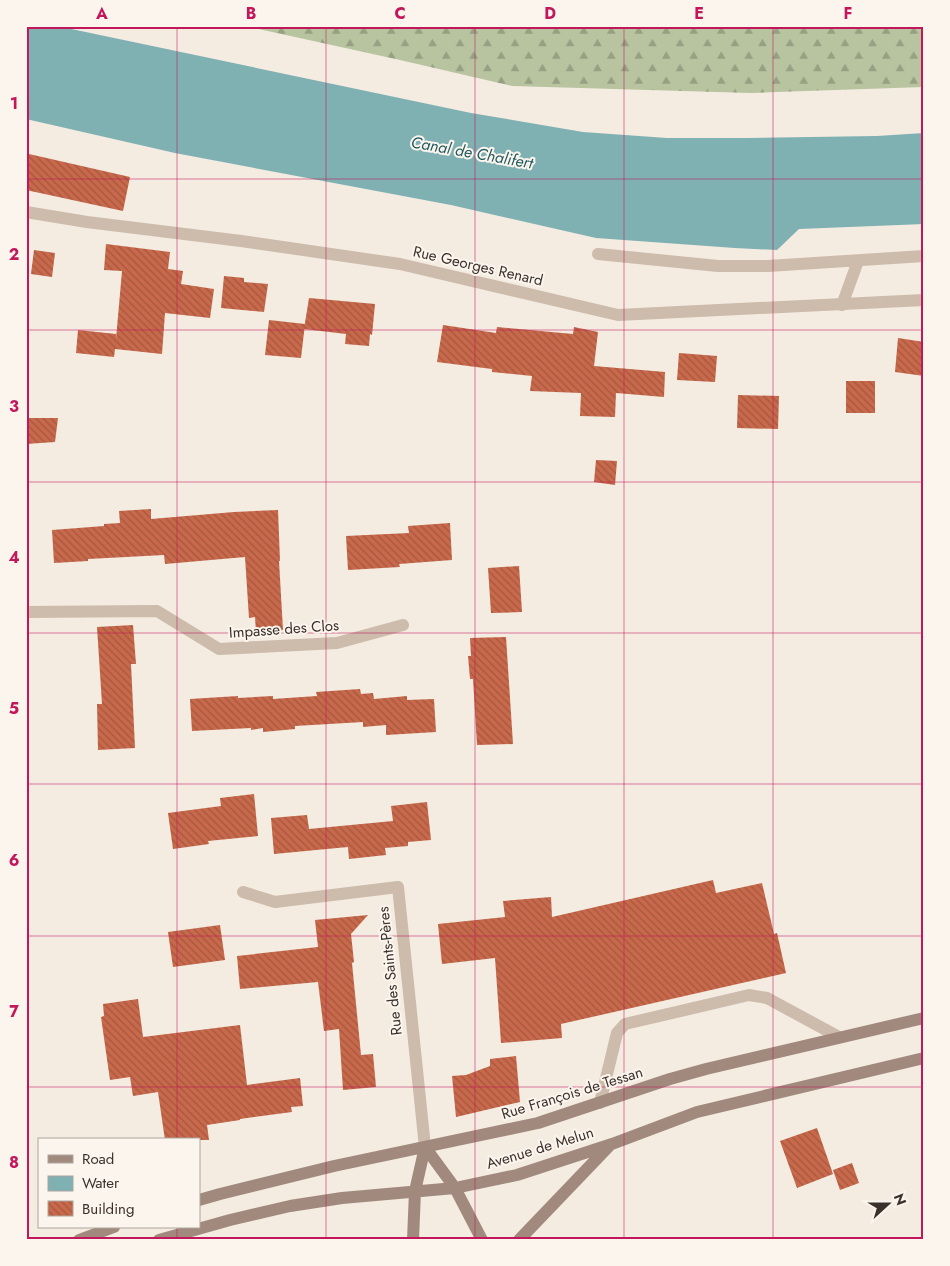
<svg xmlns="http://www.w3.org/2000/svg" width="950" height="1266" font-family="Jost,sans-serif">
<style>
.forest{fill:url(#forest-firs)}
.water{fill:#7fb0b2}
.building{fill:url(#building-back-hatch)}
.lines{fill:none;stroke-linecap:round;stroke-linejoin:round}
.lane{stroke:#cdbbac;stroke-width:12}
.street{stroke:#cdbbac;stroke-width:12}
.secondary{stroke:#a18a7d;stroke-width:12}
.grid{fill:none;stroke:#c2185b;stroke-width:1;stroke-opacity:0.55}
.labels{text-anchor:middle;stroke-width:4;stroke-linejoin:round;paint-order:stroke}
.street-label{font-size:15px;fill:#3b302b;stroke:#fbf5ee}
.water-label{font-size:16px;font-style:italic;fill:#1f5a5e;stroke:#fbf5ee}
.neatline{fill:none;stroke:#c2185b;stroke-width:2}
.grid-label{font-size:16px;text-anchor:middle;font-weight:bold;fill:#c2185b}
</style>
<defs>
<pattern id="forest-firs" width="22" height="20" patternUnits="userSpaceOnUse" patternTransform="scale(1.25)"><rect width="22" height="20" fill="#b8c4a0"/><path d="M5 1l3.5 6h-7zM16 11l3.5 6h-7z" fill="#97a083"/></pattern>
<pattern id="building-back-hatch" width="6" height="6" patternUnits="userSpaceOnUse" patternTransform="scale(1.25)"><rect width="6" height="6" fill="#c8694b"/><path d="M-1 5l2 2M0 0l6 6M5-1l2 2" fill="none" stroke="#a4573f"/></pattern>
</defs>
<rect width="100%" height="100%" fill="#f4ebe1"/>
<path class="forest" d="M245 26H924V87L751 93 512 86 400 60Z"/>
<path class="water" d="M26 26H57L471 113 583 132 667 138H748L877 136 924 133V224L799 229 777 250 735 248 596 238 451 205 175 153 26 119Z"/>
<path class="building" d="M29 154 130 177 123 211 26 190V168Z
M106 244 170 252 168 269 183 271 181 284 214 289 210 318 165 313 162 354 115 349 114 357 76 353 78 330 116 334V339L122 271 104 270Z
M34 250 55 253 52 277 31 274Z
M224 276 244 278V282L268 284 264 312 221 308Z
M309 298 375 304 372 335 370 334 369 346 345 344 346 334 304 329Z
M269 320 305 324 301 358 265 355Z
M443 325 496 333 497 327 573 334 574 327 598 332 594 366 665 372 664 397 616 393 615 417 580 416 581 393 530 391 532 376 492 372V369L437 362Z
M898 338 924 342V376L895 372Z
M679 353 717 356 715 382 677 380Z
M846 381H875V413H846Z
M738 395 779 396 778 429 737 428Z
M26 418H58L55 442 26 444Z
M596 460 617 461 615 485 594 482Z
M151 509V519L234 512 278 510 280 561H279L283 630 256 632 255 617 249 618 245 557 165 564 164 555 88 559V561L54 563 52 530 104 526V524L120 523 119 511Z
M450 523 452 560 399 564 400 567 348 570 346 536 409 533 408 526Z
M519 566 522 612 491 613 488 568Z
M133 625 136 664H131L135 748 98 750 97 704H102L97 627Z
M506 637 513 744 477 745 473 679H470L468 656H471L470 638Z
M360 689 361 694 373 693 374 699 407 696V700L434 699 436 732 386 735V725L363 727V722L295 726V729L263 732V728L251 730V728L192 731 190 699 238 696V698L273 696V699L317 696 316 692Z
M254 794 258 836 208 841 209 844 173 849 168 813 221 806 220 798Z
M427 802 431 840 408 842V846L385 848 386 855 349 859 348 847 274 854 271 818 307 815 309 829 393 821 391 806Z
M713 880 716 893 762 883 774 934 777 933 786 973 561 1024 562 1038 501 1043 495 958 442 964 438 924 505 917 503 901 551 897 552 917Z
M368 915 351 934 354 962 352 963 361 1055 373 1054 376 1087 343 1090 339 1029 324 1031 318 982 240 989 237 956 318 947 315 920Z
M220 925 225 960 173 967 168 932Z
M138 999 143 1037 240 1025 247 1085 300 1078 303 1106 291 1107 292 1112 240 1119V1120L207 1125 209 1140H165L158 1092 133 1096 130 1077 110 1080 101 1017 104 1016 103 1004Z
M516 1056 520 1102 456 1117 452 1076 466 1075 490 1066V1059Z
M817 1128 833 1174 797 1188 780 1141Z
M852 1163 859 1183 840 1190 833 1170Z"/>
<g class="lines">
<path class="lane" d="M598 254 718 266H768L924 256
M842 305 858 261
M600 1103 617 1033 625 1024 749 995 767 998 839 1037"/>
<path class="street" d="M26 212 87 222 241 241 400 264 618 315 924 300
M26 612 157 611 219 649 337 643 403 625
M243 892 275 902 398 887 425 1147"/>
<path class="secondary" d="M425 1147 455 1188 482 1240
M199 1200 220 1194 334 1166 538 1123 670 1079 706 1069 924 1018
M79 1240 114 1227
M159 1240 230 1220 290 1206 342 1198 455 1188 517 1175 612 1144 697 1112 924 1058
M413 1240 415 1191 425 1147
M519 1240 610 1145"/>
</g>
<path class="grid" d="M177 26V1140M326 26V1240M475 26V1240M624 26V1240M773 26V1240M26 179H924M26 330H924M26 482H924M26 633H924M26 784H924M26 936H924M26 1087H924M177 1227V1240"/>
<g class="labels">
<g class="street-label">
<text transform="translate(478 266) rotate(13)" y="5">Rue Georges Renard</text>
<text transform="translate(284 629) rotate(-4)" y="5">Impasse des Clos</text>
<text transform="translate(390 971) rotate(-96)" y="5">Rue des Saints-Pères</text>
<text transform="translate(572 1093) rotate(-17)" y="5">Rue François de Tessan</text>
<text transform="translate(540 1148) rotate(-17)" y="5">Avenue de Melun</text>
</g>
<g class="water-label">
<text transform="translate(472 152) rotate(10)" y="6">Canal de Chalifert</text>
</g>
</g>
<rect width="950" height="1266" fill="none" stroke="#fbf5ee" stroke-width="55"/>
<rect x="38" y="1138" width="162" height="90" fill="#fbf5ee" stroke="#aea6a0"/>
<rect x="48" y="1155" width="25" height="8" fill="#a18a7d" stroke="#aea6a0"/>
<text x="82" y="1164" font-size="15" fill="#3b302b">Road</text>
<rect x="48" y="1176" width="25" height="15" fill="#7fb0b2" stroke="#aea6a0"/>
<text x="82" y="1188" font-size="15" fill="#3b302b">Water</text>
<rect x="48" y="1201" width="25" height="15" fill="url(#building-back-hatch)" stroke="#aea6a0"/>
<text x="82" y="1214" font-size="15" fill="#3b302b">Building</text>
<g transform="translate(888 1204) rotate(69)" stroke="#fbf5ee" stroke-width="4" paint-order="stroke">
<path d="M0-4L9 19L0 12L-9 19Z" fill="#3b302b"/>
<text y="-8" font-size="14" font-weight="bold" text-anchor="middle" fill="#3b302b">N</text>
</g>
<rect x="28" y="28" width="894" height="1210" class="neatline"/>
<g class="grid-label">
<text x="102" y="19">A</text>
<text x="251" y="19">B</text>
<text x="400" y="19">C</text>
<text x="550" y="19">D</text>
<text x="699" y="19">E</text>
<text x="848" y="19">F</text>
<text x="14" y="109">1</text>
<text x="14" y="260">2</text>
<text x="14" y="412">3</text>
<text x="14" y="563">4</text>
<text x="14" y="714">5</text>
<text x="14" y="866">6</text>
<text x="14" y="1017">7</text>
<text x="14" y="1168">8</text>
</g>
</svg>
